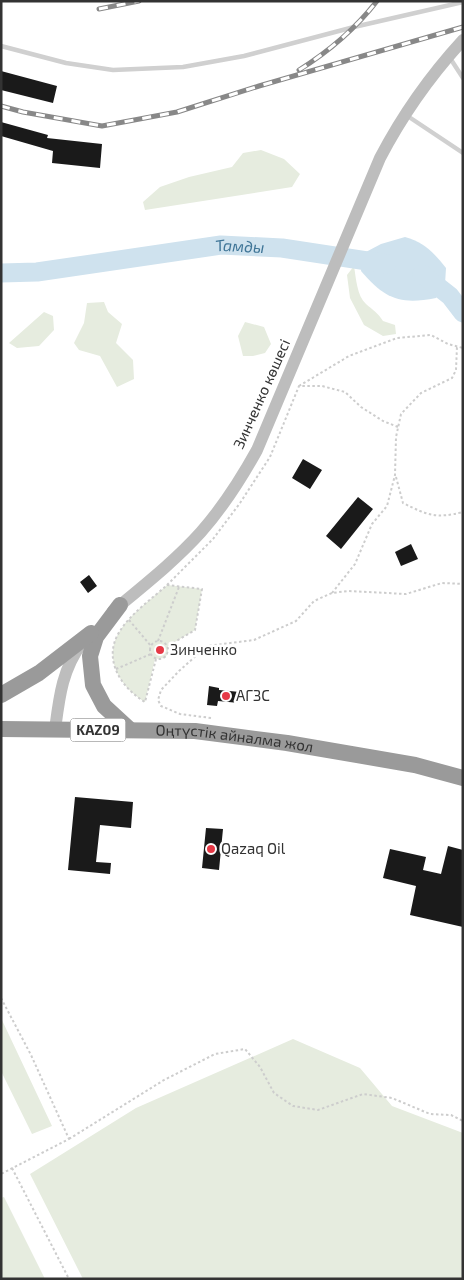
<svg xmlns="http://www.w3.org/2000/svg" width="464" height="1280" font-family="'Exo 2',sans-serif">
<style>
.green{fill:#e6ecdf}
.water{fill:#cfe2ee}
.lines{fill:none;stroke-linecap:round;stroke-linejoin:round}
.river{stroke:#cfe2ee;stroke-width:19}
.building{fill:#1a1a1a}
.path{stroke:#cdcdcd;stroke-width:2;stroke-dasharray:2.5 2.5;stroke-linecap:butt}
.lane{stroke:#d0d0d0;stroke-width:4.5}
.secondary{stroke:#bdbdbd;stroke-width:12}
.highway{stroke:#9a9a9a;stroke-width:16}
.rail-casing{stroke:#888;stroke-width:5}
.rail{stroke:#fff;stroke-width:3;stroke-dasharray:9;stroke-linecap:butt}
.poi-dot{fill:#e63946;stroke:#fff;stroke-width:2}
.labels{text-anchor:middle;stroke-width:5;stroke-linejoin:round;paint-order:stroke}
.shield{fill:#fff;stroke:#707070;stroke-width:1}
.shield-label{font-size:14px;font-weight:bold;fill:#333}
.street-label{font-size:15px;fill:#333;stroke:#fff}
.poi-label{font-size:15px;fill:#333;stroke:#fff;text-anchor:start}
.water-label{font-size:16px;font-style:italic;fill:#3f7597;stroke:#fff}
</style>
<rect width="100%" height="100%" fill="#fff"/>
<path class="green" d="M261 150 284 159 300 174 292 187 145 210 143 202 160 187 189 177 232 167 243 153Z
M354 266C356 278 357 296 366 304 373 310 378 313 383 321L395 325 396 334 383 336 364 325 350 298 347 275Z
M104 302 108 312 122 324 116 343 133 360 134 379 117 387 100 356 79 350 74 343 84 323 87 303Z
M44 312 53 316 54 330 39 346 17 348 9 343Z
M245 322 264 327 271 344 265 353 253 356H243L238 336Z
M167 585 202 589 195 630 168 646V653L165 658 155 659 145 702C120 687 102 658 120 631 130 614 153 598 167 585Z
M1 1018 52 1126 32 1134 1 1071Z
M293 1039 360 1068 392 1106 463 1133V1279H83L30 1174 136 1108Z
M4 1197 45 1279H1V1198Z"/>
<path class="water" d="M405 237C424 242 434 253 446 268L445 284 436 298C400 305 385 299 361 271L364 253 381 244Z"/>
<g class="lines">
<g class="river">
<path id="s1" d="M1 273 37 272 221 245 282 248 387 264"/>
<path d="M422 274 450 296 463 313"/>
</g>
</g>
<path class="building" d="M1 71 57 86 53 103 1 90Z
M1 122 48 135 47 138 102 144 100 168 52 163 53 151 1 136Z
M303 459 322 470 310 489 292 478Z
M358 497 373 509 341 549 326 536Z
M411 544 418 559 401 566 395 552Z
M89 575 97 586 88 593 80 582Z
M209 686 219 688V690L240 692 239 703 218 701 217 706 207 705Z
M75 797 133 802 131 828 100 825 96 862 111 863 110 874 68 870Z
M206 828 223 829 219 870 202 868Z
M448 846 463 850V927L410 915 416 886 383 878 390 849 426 857 423 870 441 874Z"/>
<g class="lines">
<path class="path" d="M299 386 349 356 397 338 431 335 448 344 463 348
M396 477 403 503C427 515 436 519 463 512
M167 585 213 539 240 503 270 457 299 386H322L345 392 361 407 383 421 398 427
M332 593 355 564 372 524 387 506 395 475 396 437 401 414 421 393 452 378 456 370 457 346
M129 620 151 646
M150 650a9 9 0 1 1 18 0a9 9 0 1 1-18 0Z
M158 641 179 587
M156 659 145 702C120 687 102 658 120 631 130 614 153 598 167 585L202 589 195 630 168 646
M116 669 151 654
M211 718 180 714 161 706 158 700 161 690 179 671 207 646 254 640 296 621 314 601 332 593 348 591 406 594 442 583 463 584
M1 998 31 1055 69 1139 1 1174
M69 1139 164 1080 215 1054 245 1049 260 1067 274 1093 293 1106 318 1110 363 1094 392 1098 430 1114 451 1115 463 1121
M12 1168 69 1279"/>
<path class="lane" d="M1 46 66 63 113 70 183 67 244 56 354 27 463 2
M450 58 463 78
M406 115 463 153"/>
<path class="secondary" d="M113 611C143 586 175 561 201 532 223 507 241 479 257 450L380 158C403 114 429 77 463 40
M55 730C59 699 62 669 82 643"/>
<g class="highway">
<path d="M120 605 96 637 90 656 93 685 104 706 129 729"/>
<path d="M1 695 39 673 91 633"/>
<path id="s2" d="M1 729 195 731 287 743 415 765 463 778"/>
</g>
<defs>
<path id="rail" d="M99 9 139 1
M299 70C328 52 356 28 377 1
M1 106 23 112 102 126 177 112 259 86 463 27"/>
</defs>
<use href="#rail" class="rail-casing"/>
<use href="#rail" class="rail"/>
</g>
<g class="poi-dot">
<circle cx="160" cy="650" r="5"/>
<circle cx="226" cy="696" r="5"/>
<circle cx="211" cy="849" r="5"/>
</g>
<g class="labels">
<rect class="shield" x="70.5" y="718.5" width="55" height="23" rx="4"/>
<g class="shield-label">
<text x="98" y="735">KAZ09</text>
</g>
<g class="street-label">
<text transform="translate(262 394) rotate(-66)" y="5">Зинченко көшесі</text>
<text dy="5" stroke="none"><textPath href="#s2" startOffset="234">Оңтүстік айналма жол</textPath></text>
</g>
<g class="poi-label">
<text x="170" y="655">Зинченко</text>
<text x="236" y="701">АГЗС</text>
<text x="221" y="854">Qazaq Oil</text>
</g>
<g class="water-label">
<text dy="6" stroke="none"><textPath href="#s1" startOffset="241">Тамды</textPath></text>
</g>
</g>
<rect width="464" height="1280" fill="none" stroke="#333333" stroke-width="5"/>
</svg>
